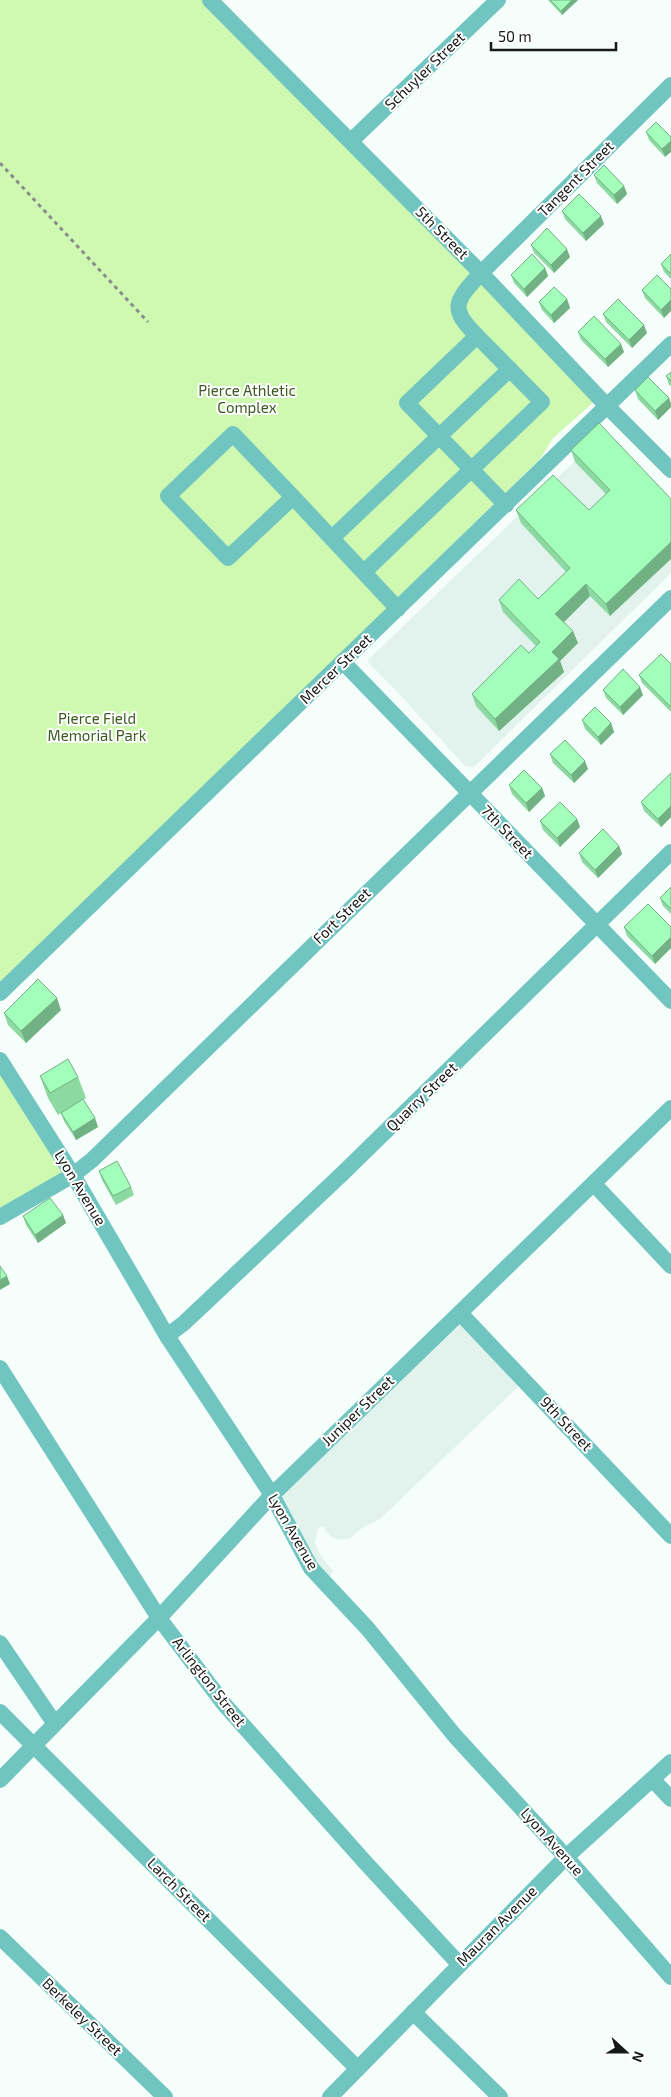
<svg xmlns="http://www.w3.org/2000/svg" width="671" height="2097" font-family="'Exo 2',sans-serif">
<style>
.built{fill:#e2f2ec}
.green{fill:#cff8b0}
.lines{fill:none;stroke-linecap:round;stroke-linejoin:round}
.path{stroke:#888e8c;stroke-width:3;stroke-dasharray:4 4;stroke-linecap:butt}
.minor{stroke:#70c5c0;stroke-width:16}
.wall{fill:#8cdaa1}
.shaded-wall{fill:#72b183}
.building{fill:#a3fdbb;stroke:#72b183}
.labels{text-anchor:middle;stroke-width:4;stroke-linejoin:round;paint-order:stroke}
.street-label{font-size:15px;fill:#161918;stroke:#fff}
.park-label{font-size:15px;fill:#3c5a20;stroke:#fff}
</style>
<rect width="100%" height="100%" fill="#f6fefb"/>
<path class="built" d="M606 431 671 498V573L474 767 465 766 402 697 367 661Z
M456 1314 523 1382 380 1519 361 1529 349 1539 338 1540 329 1535 323 1526 318 1529 315 1543 320 1555 333 1571 331 1576H326L268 1491Z"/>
<path class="green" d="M0 0H205L596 400 553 438 540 459 0 986Z
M0 1066 65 1172 0 1210Z"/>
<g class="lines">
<path class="path" d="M0 163 148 322"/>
<path class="minor" d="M210 0 481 273 607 406 671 470
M351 141 498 0
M293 497 233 434 168 496 228 558 293 497 398 609
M506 505 407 403 477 336C448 307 456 301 481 273L671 85
M332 538 510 369
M364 572 542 402 477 336
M343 662 671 1001
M0 993 671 344
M0 1060 73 1175 167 1336 272 1495 311 1568 368 1629 455 1736 566 1857 671 1977
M594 1184 671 1266
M0 1217 73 1175 92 1160 671 598
M460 1313 671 1536
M167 1336 184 1323 342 1174 671 852
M0 1368 159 1618 224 1704 364 1861 459 1964
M0 1643 55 1724
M0 1712 358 2069
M0 1780 159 1618 272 1495 671 1108
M653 1780 671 1799
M0 1937 165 2097
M413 2012 500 2097
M330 2097 566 1857 671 1762"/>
</g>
<path class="wall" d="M548 0H578L562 15Z
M656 122 665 157 649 140 646 132Z
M594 175 624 186 627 194 617 204 597 183Z
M562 211 604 224 586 241 565 219Z
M531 245 570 257 554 273 534 253Z
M671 254V279L664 272 661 264Z
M545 268 548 276 527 297 514 283 511 275Z
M657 275 664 318 645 298 642 290Z
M567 299 570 308 554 323 542 310 539 302Z
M603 314 647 333 632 348 606 322Z
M578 332 624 352 608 367 581 340Z
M671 372V386L669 385 666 376Z
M635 390 669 398 671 404V407L658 420 638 399Z
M571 450 671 499 610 616 590 596 564 622 578 643 560 661 564 672 499 731 476 706 472 694 529 653 536 646 503 612 499 600 538 599 566 572 521 523 516 510H589L606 494 575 462Z
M671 664V712L642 683 639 675Z
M603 690 643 695 623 715 606 698Z
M582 720 611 723 614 732 601 745 585 729Z
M550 754 588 769 574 783 553 763Z
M671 773V817L661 827 644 811 641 802Z
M509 785 542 788 545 796 529 812 512 794Z
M577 819 580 827 560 847 543 830 540 821Z
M619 846 622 854 598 878 582 862 579 853Z
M671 887V914L663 906 660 898Z
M624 927H671V948L655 964 627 936Z
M61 1010 26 1043 8 1025 4 1013Z
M40 1076 78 1077 86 1098 83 1100 95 1118 98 1127 76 1140 64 1121 61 1113 58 1115 48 1098Z
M99 1171 131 1187 134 1195 116 1205 102 1180Z
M63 1215 66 1223 38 1243 26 1225 23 1216Z"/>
<path class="shaded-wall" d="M572 0H578L562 15 561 11Z
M671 141V152L665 157 662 149Z
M624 186 627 194 617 204 614 195Z
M601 216 604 224 586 241 583 233Z
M567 249 570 257 554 273 551 265Z
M545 268 548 276 527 297 524 289Z
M567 299 570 308 554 323 551 315Z
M671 300V311L664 318 661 310Z
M644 325 647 333 632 348 629 340Z
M621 344 624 352 608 367 605 359Z
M669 398 671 404V407L658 420 655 411Z
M671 542V559L610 616 606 604Z
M586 584 590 596 560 626 555 614Z
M573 631 578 643 560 661 564 672 499 731 495 719 552 652Z
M640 687 643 695 623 715 620 707Z
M611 723 614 732 601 745 598 737Z
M585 761 588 769 574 783 571 775Z
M542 788 545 796 529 812 526 803Z
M671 806V817L661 827 658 819Z
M577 819 580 827 560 847 557 838Z
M619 846 622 854 598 878 595 870Z
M671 937V948L655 964 652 956Z
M57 998 61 1010 26 1043 21 1031Z
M95 1118 98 1127 76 1140 73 1132Z
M63 1215 66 1223 38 1243 35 1235Z
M7 1276 10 1284 0 1290V1280Z"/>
<path class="building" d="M550 0H572L561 11Z
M656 122 671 137V141L662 149 646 132Z
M604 165 624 186 614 195 594 175Z
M579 194 601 216 583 233 562 211Z
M547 228 567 249 551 265 531 245Z
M532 254 545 268 524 289 511 275Z
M671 254V274L661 264Z
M657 275 671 289V300L661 310 642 290Z
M554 287 567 299 551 315 539 302Z
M618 299 644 325 629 340 603 314Z
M594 316 621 344 605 359 578 332Z
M671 372V381L666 376Z
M648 377 669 398 655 411 635 390Z
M599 423 671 499V542L606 604 586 584 555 614 573 631 552 652 559 659 495 719 472 694 521 645 529 653 540 642 499 600 519 579 538 599 570 568 516 510 553 475 589 510 610 490 571 450Z
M661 654 671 664V707L639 675Z
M623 669 640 687 620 707 603 690Z
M595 707 611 723 598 737 582 720Z
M565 740 585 761 571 775 550 754Z
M524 770 542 788 526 803 509 785Z
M671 773V806L658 819 641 802Z
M560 802 577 819 557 838 540 821Z
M603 829 619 846 595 870 579 853Z
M671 887V909L660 898Z
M648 904 671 927V937L652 956 624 927Z
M38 979 57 998 21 1031 4 1013Z
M68 1059 78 1077 50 1093 40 1076Z
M83 1099 95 1118 73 1132 61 1113Z
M117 1161 131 1187 113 1196 99 1171Z
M50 1198 63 1215 35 1235 23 1216Z
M0 1266 7 1276 0 1280Z"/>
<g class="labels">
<g class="street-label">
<text transform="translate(425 71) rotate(-44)" y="5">Schuyler Street</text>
<text transform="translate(576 179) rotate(-45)" y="5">Tangent Street</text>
<text transform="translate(442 233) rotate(45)" y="5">5th Street</text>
<text transform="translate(336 669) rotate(-44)" y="5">Mercer Street</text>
<text transform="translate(507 832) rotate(46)" y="5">7th Street</text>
<text transform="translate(342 916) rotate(-44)" y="5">Fort Street</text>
<text transform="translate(422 1097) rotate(-44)" y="5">Quarry Street</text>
<text transform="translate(80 1188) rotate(59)" y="5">Lyon Avenue</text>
<text transform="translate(358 1411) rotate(-44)" y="5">Juniper Street</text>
<text transform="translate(566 1424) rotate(47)" y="5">9th Street</text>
<text transform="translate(293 1532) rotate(60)" y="5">Lyon Avenue</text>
<text transform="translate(209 1682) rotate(52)" y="5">Arlington Street</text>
<text transform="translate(552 1842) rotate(48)" y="5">Lyon Avenue</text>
<text transform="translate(179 1890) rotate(45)" y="5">Larch Street</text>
<text transform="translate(497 1926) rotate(-45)" y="5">Mauran Avenue</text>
<text transform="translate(82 2017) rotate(44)" y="5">Berkeley Street</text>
</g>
<g class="park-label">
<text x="247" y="396">Pierce Athletic<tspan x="247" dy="17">Complex</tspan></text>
<text x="97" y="724">Pierce Field<tspan x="97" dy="17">Memorial Park</tspan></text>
</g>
</g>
<g transform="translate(626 2052) rotate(111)" stroke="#ffffff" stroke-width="4" paint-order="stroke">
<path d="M0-4L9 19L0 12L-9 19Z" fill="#161918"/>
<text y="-8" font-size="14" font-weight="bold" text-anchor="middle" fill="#161918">N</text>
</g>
<path d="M491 42v8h125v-8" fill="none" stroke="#161918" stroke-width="2.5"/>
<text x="498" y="42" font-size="15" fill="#161918" stroke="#ffffff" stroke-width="4" paint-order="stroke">50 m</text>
</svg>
